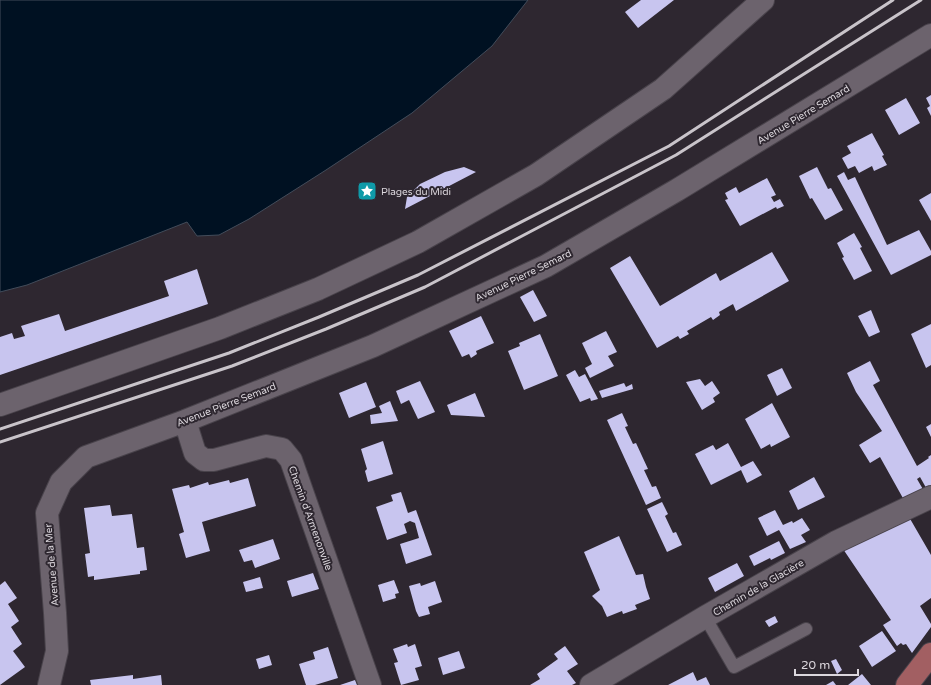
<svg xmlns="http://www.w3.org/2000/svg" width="931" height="685" font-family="'Varela Round',sans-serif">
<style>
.water{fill:#012;stroke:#424c5a}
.building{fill:#c8c5ef}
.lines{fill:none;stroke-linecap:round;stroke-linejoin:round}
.service-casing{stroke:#49434b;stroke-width:14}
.minor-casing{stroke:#49434b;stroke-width:24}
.secondary-casing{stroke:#49434b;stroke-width:24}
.primary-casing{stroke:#49434b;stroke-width:24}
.service{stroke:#6c636d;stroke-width:12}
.minor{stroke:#6c636d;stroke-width:22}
.secondary{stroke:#6c636d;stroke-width:22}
.primary{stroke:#a25f62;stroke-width:22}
.rail{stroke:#c9c4ca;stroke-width:3}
.labels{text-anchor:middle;stroke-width:4;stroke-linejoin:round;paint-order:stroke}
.street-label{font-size:10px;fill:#dcd7dd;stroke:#2e2730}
.poi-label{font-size:10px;fill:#dcd7dd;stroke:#2e2730;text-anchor:start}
</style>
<rect width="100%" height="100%" fill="#2e2730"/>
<path class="water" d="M0 0H528L492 46 412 113 326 170 249 219 219 235 197 236 187 222 27 285 0 292Z"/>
<path class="building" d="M641 0H674L638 28 625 12Z
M931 95V116L927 108 930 106 926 98Z
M906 98 920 123 899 135 885 110Z
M872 133 884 155 882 156 887 165 874 171 872 166 859 173 855 166 848 169 842 158 851 153 847 146Z
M464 167 476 172 405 209 407 197 420 184 445 172Z
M817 167 828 189 831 188 843 210 825 220 812 198 810 199 799 176Z
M844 172 848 180 855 177 887 245 919 230 931 251V255L891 275 837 176Z
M767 178 776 195 771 197 774 202 780 199 784 206 777 209 776 207 740 226 725 200 728 199 725 193 736 187 739 193Z
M931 193V221L919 200Z
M854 233 862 247 860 248 872 271 854 280 842 258 844 257 837 243Z
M772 252 789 281 736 311 733 304 719 312 720 315 713 320 711 317 687 331 689 334 680 339 678 336 657 348 610 268 630 256 660 306 716 273 720 281Z
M197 269 208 304 0 375V337L12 333 14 339 25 336 21 326 59 314 65 331 169 296 164 281Z
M533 290 547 316 534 322 520 297Z
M871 310 880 332 869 337 858 316Z
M481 316 494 343 476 351 477 354 471 358 469 354 462 357 449 331Z
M931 324V365L926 368 911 334Z
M606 331 617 352 608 356 614 366 590 378 585 368 592 364 582 343Z
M540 334 558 376 524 390 508 351 520 346 519 343Z
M870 361 880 381 873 385 917 466 929 458 928 457 931 455V492L929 493 920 477 917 479 924 491 904 500 880 457 870 463 859 445 882 431 856 392 847 373Z
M782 368 792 388 777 396 767 375Z
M575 370 579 377 585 374 598 399 591 401 590 398 580 402 566 375Z
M700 379 705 386 712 381 720 393 713 398 715 402 702 410 686 382Z
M420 381 435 412 418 419 409 400 401 404 396 391Z
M366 382 376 407 349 418 339 393Z
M624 383 626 387 632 384 633 389 602 398 599 391Z
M475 393 485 417 451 415 447 405Z
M390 401 398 421 371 424 370 415 382 413 379 406Z
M772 403 790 437 771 447 770 444 761 449 745 419Z
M622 413 628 426 625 427 633 444 636 443 648 469 644 470 652 487 656 486 661 498 646 505 607 420Z
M931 424V437L926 427Z
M383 441 393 474 368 482 365 471 367 469 361 449Z
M728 443 741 467 753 461 762 475 747 483 741 470 711 485 695 454 713 445 716 450Z
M814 477 825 497 798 510 789 491Z
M248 478 256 506 202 522 210 551 186 558 179 534 184 532 172 489 189 485 190 488 208 482 209 485 229 480 230 483Z
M401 492 408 513 416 510 432 555 406 564 400 544 419 538 415 523 410 521 404 524 407 533 387 540 376 507 393 501 391 495Z
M662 502 668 514 665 516 673 533 676 532 682 545 667 552 647 509Z
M110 505 112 516 132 514 137 548 144 547 147 570 140 571V574L94 580V576L88 577 85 554 90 553 84 508Z
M775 510 783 525 792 521 793 523 802 518 810 530 801 535 806 542 790 549 779 530 767 536 758 518Z
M909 517 931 555V598L920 606 931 624V627L912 653 906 644 903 645 901 643 897 646 883 625 891 620 841 546Z
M619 536 636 575 643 574 646 587 650 599 635 605 637 609 623 614 622 611 607 617 602 606 592 596 600 590 584 552Z
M273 539 280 559 255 568 252 560 244 562 239 550Z
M779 541 785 553 771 560 770 558 754 566 749 556Z
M737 563 744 576 715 592 708 578Z
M313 573 319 589 292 597 287 581Z
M260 577 263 588 246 592 243 582Z
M394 580 399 593 395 594 396 598 383 602 378 585Z
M5 581 17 598 8 604 19 621 11 627 22 644 13 651 25 667 0 685V585Z
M435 581 442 602 428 607 430 614 419 617 416 611 409 586 420 583 421 586Z
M775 616 778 622 769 627 765 621Z
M882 631 896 651 872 667 859 646Z
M407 644 408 647 415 644 422 666 415 668 419 680 401 685 394 663 398 662 393 649Z
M565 646 578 664 567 671 576 683 572 685H530L540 679 537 674 558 659 554 654Z
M328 647 338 678 315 685H306L299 664 315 659 313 652Z
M459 651 465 668 443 675 438 658Z
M269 655 272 665 259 669 256 659Z
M836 659 842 670 837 674 831 661Z
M693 672 697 681 706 677 710 685H668Z
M862 674 871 685H848Z
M133 675V679L161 675 162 685H91L90 680Z
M355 680 357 685H340Z
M833 681 836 685H826Z"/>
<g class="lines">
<defs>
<path id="service" d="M705 617 734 667 806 629"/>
<path id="minor" d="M185 421 195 453 204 460H214L266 446 282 449 291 460 370 685
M49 685 57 651 55 613 47 513 61 482 86 457 185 421 373 346 546 266 677 190 931 35
M591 685 705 617 836 542 931 497"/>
<path id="secondary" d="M0 405 220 328 318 289 418 242 536 175 663 89 763 0"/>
<path id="primary" d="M907 685 931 654"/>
</defs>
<use href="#service" class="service-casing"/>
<use href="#minor" class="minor-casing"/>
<use href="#secondary" class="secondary-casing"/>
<use href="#primary" class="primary-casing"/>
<use href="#service" class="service"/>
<use href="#minor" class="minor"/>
<use href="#secondary" class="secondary"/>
<use href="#primary" class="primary"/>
<path class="rail" d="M0 429 229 353 319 317 418 275 669 146 893 0
M0 442 232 366 326 329 425 287 676 155 921 0"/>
</g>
<defs>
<symbol id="sight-square" viewBox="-11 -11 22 22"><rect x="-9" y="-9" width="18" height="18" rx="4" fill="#0f9aa8" stroke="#2e2730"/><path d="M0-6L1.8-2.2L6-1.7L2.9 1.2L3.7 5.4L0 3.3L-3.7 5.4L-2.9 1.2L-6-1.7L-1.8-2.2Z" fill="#fff"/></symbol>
</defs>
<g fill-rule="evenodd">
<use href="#sight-square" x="356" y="180" width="22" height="22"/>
</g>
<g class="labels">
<g class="street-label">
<text transform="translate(803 114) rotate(-31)" y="4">Avenue Pierre Semard</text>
<text transform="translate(523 275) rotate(-26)" y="4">Avenue Pierre Semard</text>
<text transform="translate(226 404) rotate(-21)" y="4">Avenue Pierre Semard</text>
<text transform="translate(311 518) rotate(70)" y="4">Chemin d'Armenonville</text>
<text transform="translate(51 565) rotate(-95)" y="4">Avenue de la Mer</text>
<text transform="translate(758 587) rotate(-30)" y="4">Chemin de la Glacière</text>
</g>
<g class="poi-label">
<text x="381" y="195">Plages du Midi</text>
</g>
</g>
<path d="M795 669v6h63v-6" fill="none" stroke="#dcd7dd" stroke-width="2"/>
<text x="801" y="669" font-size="12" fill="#dcd7dd" stroke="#2e2730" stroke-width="3" paint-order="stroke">20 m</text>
</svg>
